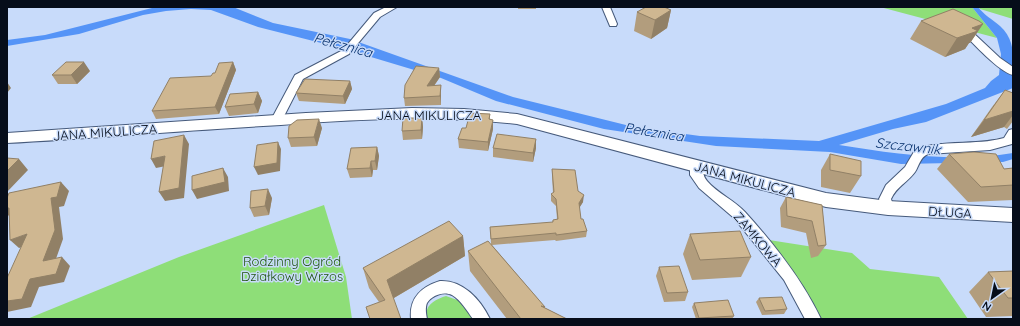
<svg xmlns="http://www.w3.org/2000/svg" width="1020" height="326" font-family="Quicksand,sans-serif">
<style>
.green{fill:#8ede78}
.water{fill:#5594f7}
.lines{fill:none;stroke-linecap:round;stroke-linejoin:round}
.street-casing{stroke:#465a7b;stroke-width:2}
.secondary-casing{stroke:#465a7b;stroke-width:2}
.street{fill:#fff;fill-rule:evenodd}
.secondary{fill:#fff;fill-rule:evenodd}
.wall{fill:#b29d7d}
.shaded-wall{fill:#918066}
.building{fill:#cfb791;stroke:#918066}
.labels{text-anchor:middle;stroke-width:3;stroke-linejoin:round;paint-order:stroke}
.street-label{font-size:13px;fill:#060d1a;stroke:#c8dbfa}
.park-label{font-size:13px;fill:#20540e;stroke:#c8dbfa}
.water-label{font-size:14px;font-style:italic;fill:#09326e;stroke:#c8dbfa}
</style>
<rect width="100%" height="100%" fill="#c8dbfa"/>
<path class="green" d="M880 7H972L997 38Z
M978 7H1013V19L980 9Z
M324 205 346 277 352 319H27L179 257Z
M769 240 852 253 870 269 939 277 968 319H821L794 275Z
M446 296 460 301 474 319H428C422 306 436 299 446 296Z"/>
<path class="water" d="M156 7H233L273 23 350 39 513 97 634 127 700 136 819 141 946 104 985 88 991 81 999 75 1001 54 997 38 972 7H978C984 15 992 19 1000 26 1018 42 1013 66 1013 88L926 122 893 129 839 145C897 154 954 163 1013 153V159L1003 162 901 164 830 152 716 146 604 129 496 101 441 78 341 48 258 27 211 10 191 9 166 11 143 15 79 34 7 46V40L45 35Z"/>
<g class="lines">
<defs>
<path id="street" d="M386 7H397L380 17 349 54 303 79 281 122H273L271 120 295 75 343 50 374 13Z
M602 7H610L617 24 616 26H610Z
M965 27 968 28 1000 58 1013 67V75C999 72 973 43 962 32L960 30Z
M1013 129 1012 144 990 150 928 154C920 157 919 166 915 172 907 183 897 186 891 199L894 208 893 211 888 213 883 211 879 199 886 185 905 167 915 150C940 139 976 146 1004 138L1009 130Z
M696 163 700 164C704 170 702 175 707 181 717 193 734 200 745 212 774 244 802 279 821 319H805L784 280 734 218 699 188 690 175V167L692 164Z
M440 281C463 280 480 299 490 319H473C467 311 461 300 452 295 444 291 432 295 427 303 425 308 426 314 427 319H411C409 298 421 287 440 281Z"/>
<path id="secondary" d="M412 108 464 109 517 114 826 193 888 201 1013 208V222L888 215 826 207 517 124C438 115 360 119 281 125 190 130 99 138 7 143V133L306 113Z"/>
</defs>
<use href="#street" class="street-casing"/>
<use href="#secondary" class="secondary-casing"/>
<use href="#street" class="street"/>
<use href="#secondary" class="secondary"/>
</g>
<path class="wall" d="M518 7H536V9H518Z
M671 10 667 28 651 39 634 31 637 12Z
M921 21 983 24 970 43H969L965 49 945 57 910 39Z
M233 62 236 70 219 114 156 119 152 111 211 76Z
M439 68 440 77 434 86 441 85V105L405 106 404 98Z
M90 71 77 84H58L52 75Z
M350 81 352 89 345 104 299 101 296 93Z
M1005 90 1013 93V121L1007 129 1004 127 971 137 992 107Z
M258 92 262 101 258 113 229 116 225 107Z
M490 114V119L493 129 488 151 459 148 458 139 466 128Z
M422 118 423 127 422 139 403 140 402 131Z
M322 128 317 146 291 147 288 138Z
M536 139V148L533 162 493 157V148Z
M377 147 379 156 377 170H373L372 177 350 178 347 169Z
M830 154 861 176 850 193 821 187V170Z
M949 154 1004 169 1013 168V200L968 202 937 169Z
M552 169 578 191 583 202 579 208 581 219 587 231 586 237 556 241 555 240 492 245 545 307V308L567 319H507L470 271 468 251 491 244 490 227 552 223 553 220 557 219 556 206 551 201V194L553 193 552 176Z
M786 197 822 205 826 245 818 256 811 258 806 233 781 227 780 208Z
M272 198 269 215 254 217 250 208Z
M690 234 751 257 741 277 692 280 683 254Z
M463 236 465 256 394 298 379 302 369 288 363 268Z
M659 267 688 292 685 301 664 302 656 276Z
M1013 271V316L986 317 969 292 988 272Z
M759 298 787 309 784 314 762 315 756 302Z
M694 303 734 316 732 319H696L692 307Z"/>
<path class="shaded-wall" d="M671 10 667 28 651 39 655 20Z
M983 24 970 43H969L965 49 945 57 957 38 972 28Z
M84 62 90 71 77 84 71 75Z
M233 62 236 70 219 114 215 107Z
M439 68 440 77 428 94 427 86Z
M350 81 352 89 345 104 343 96Z
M7 82 11 88 7 93Z
M441 85V105L440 96Z
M258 92 262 101 258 113 254 104Z
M1013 111V115L1004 127 971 137 984 120Z
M422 118 423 127 422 139 421 130Z
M319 119 322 128 317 146 314 137Z
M493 120V129L488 151V142Z
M184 135 189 144 184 198 165 201 159 192Z
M536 139V148L533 162V153Z
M278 142 281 149 280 171 258 175 254 167Z
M377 147 379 156 377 170 375 161Z
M165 156 171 165 156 168 151 159Z
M19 159 28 170 7 192V171Z
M371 161 373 170 372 177 370 168Z
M223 168 228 177 229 191 197 199 192 190Z
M61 182 69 191 64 206 59 207 63 239 52 270 43 261 51 198Z
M268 189 272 198 269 215 265 206Z
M584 195 583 202 578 210 579 203Z
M7 208H9L11 218 7 214Z
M27 234 35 243 19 248 10 240Z
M463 236 465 256 392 299 387 280Z
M62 257 70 266 64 282 39 287 31 307 7 312V301L30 279Z"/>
<path class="building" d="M646 7H664L671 10 655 20 637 12Z
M953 9 979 21 983 24 972 28 978 31 957 38 921 21Z
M66 62H84L71 75H52Z
M233 62 215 107 152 111 170 78 211 76 213 73H215L219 63Z
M416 66 439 68 427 86 441 85 440 96 404 98 405 85Z
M305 79 350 81 343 96 296 93Z
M1005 90 1013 93V111L984 120Z
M258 92 254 104 225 107 230 94Z
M470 113 490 114 489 119 493 120 488 142 458 139 462 128H466Z
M403 118H422L421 130 402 131Z
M319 119 314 137 288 138 289 126 297 120Z
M497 134 536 139 533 153 493 148Z
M184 135 179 188 159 192 165 156 151 159 154 141Z
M278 142 277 163 254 167 257 145Z
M377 147 375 161H371L370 168 347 169 351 148Z
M974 152 996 154 1004 169 1013 168V185L981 187 949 154Z
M830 154 861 161V176L830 170Z
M7 158 19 159 7 171Z
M223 168 225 182 192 190V176Z
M552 169 575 170 578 191 584 195 579 203 581 219H583L587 231 556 235V233L491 239 490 227 553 222V220L558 219 556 199 551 194 554 192Z
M61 182 57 197 51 198 55 230 43 261 62 257 56 274 30 279 22 299 7 301V278L27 234 10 240 9 208H7V198L9 193Z
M268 189 265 206 250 208 251 191Z
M786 197 822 205 826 245 818 246 812 221 787 216Z
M449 221 463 236 387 280 401 319H370L366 307 385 300 363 268Z
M740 231 751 257 700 260 690 234Z
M488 241 545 307 541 306 567 319H521L468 251Z
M679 266 688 292 667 293 659 267Z
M1013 271V298H1008L988 272Z
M782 297 787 309 765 311 759 298Z
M728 300 734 316 699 318 694 303Z"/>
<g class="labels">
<g class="street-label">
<text x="429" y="120">JANA MIKULICZA</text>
<text transform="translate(105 132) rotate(-4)" y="5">JANA MIKULICZA</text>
<text transform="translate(745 179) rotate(15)" y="5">JANA MIKULICZA</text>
<text transform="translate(950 212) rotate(3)" y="5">DŁUGA</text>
<text transform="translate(758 239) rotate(50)" y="5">ZAMKOWA</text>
</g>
<g class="park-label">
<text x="292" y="266">Rodzinny Ogród<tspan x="292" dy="15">Działkowy Wrzos</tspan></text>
</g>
<g class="water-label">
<text transform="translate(343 45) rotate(15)" y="5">Pełcznica</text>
<text transform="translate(654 132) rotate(9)" y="5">Pełcznica</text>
<text transform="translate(908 146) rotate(6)" y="5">Szczawnik</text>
</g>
</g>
<rect width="1020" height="326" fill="none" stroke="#060d1a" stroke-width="16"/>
<g transform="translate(992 298) rotate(213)" stroke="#c8dbfa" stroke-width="3" paint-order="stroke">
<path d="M0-3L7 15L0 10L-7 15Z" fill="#060d1a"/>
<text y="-6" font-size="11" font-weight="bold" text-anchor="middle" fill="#060d1a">N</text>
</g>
</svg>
